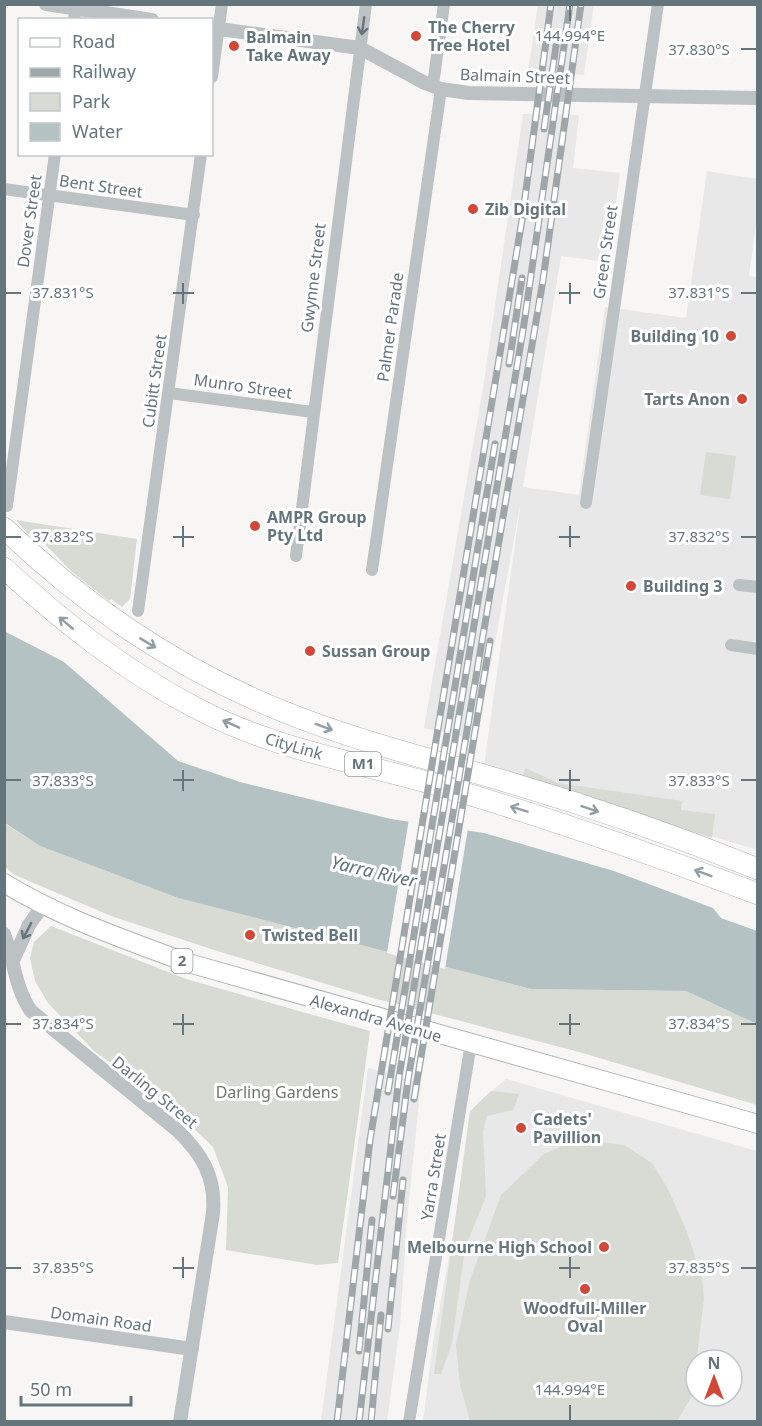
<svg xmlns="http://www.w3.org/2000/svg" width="762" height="1426" font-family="'Noto Sans',sans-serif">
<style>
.built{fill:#e7e8e7;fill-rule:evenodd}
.green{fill:#d7dbd3}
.water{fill:#b5c2c4}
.pier{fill:#f7f6f4}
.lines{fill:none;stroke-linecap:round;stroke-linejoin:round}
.primary-casing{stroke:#b0b5b8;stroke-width:20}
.motorway-casing{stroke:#b2b6b8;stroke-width:22}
.minor{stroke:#bcc1c3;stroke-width:12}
.tertiary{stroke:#bcc1c3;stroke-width:14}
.primary{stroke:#fff;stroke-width:18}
.motorway{stroke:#fff;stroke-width:21}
.rail-casing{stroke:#9ea6a9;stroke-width:7}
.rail{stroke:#fff;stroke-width:4.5;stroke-dasharray:14;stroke-linecap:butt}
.oneway{stroke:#65757c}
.oneway2{stroke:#939ea3}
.ticks{fill:none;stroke:#65757c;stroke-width:2}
.poi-dot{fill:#d24738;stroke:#fff;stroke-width:2}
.labels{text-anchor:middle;stroke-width:6;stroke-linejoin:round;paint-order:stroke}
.shield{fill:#fff;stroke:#939ea3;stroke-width:1.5}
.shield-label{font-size:15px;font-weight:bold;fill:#65757c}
.poi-label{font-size:16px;font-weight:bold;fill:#65757c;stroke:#fff;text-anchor:start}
.street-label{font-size:16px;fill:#65757c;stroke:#fff}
.park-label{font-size:16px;fill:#6d7a67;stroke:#fff}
.water-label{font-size:18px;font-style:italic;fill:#5f7477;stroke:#fff}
.ticks-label{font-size:15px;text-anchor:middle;fill:#65757c;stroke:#fff;stroke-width:6;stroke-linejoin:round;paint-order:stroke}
</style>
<rect width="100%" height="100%" fill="#f7f6f4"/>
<path class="built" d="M538 5H594L584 75 528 72Z
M523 114 579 115 573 168 620 173 608 262 561 256 523 487 579 495 605 307 686 318 707 171 757 179V215L749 276 758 278 757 850 484 766 521 501 477 740 424 728 483 388Z
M368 1068 421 1083 407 1220 400 1326 387 1421H321Z
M506 1079 757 1151V1421L423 1422 433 1342 478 1103ZM696 1360H732V1396H696Z"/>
<path class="green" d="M706 452 736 456 730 499 700 495Z
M16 520 137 539 130 599 122 607 111 599 109 601 72 572 38 537 27 533Z
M525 768 558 783 682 801 681 810 715 814 712 838 523 776Z
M4 823 40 846 178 898 531 989 686 991 757 1024V1105L579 1052 369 997 214 950 111 916 15 875 5 867Z
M51 926 186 979 370 1031 338 1263 317 1265 226 1250 228 1187 213 1147 169 1105 94 1051 48 1003 35 981 30 958 34 942Z
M491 1091 519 1094 513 1110 487 1116 483 1131 486 1196 465 1248 452 1343 441 1374H434L470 1111Z
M578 1139 624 1145 652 1163 668 1189 687 1232 702 1278 704 1299 692 1396 677 1421H470L460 1385 456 1345 470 1280 501 1195 544 1154Z"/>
<path class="water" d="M4 631 64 662 178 761 240 782 391 819 484 833 532 847 614 871 713 908 721 918 757 931V1024L686 991 531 989 178 898 40 846 5 823Z"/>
<path class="pier" d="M409 819 468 828 445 969 387 953Z"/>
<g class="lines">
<defs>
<path id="primary" d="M4 883C61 918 124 939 185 962L758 1124"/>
<path id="motorway" d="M4 528C78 599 160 657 254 699 329 733 408 753 487 776 578 802 669 833 758 869
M4 568C64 623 126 672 198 709 275 750 362 763 444 787 550 818 654 855 758 894"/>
</defs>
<use href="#primary" class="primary-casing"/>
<use href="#motorway" class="motorway-casing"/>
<path class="minor" d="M74 20 76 4
M212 77 222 4
M433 85 444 4
M4 189 194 215
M169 393 313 412
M586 503 658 4
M7 506 55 154
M296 556 366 4
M372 570 441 89
M739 585 758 587
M138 611 201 154
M731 645 758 649
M409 1422 471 1043"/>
<path class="tertiary" d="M46 4 152 20
M212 28 360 48 425 83 441 89 469 93 758 98
M4 934C14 960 15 988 31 1011L177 1130C202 1154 216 1177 213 1213L180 1422
M14 958 29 925 43 905
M4 1322 192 1349"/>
<use href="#primary" class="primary"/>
<use href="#motorway" class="motorway"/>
<defs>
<path id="rail" d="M544 129 556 46
M509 364 522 278
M388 1092 495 444
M414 1099 490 641
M393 1196 408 1080 543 280 581 4
M388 1329 403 1180
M359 1351 372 1220
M337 1422 370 1140 522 220 551 4
M359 1422 399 1077 524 324 570 4
M371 1422 381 1315"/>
</defs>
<use href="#rail" class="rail-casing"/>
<use href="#rail" class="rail"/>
</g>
<defs><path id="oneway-shaft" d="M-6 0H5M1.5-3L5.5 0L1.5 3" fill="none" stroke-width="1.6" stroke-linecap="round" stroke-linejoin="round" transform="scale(1.5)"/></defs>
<g class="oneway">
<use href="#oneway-shaft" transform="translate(363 26) rotate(98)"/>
<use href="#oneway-shaft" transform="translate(27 931) rotate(118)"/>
</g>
<g class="oneway2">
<use href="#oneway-shaft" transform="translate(66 623) rotate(-140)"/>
<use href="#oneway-shaft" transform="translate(148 643) rotate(31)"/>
<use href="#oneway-shaft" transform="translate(231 724) rotate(-156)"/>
<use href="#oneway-shaft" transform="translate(324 727) rotate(20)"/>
<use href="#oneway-shaft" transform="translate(519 809) rotate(-163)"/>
<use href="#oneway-shaft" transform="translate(590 809) rotate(19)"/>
<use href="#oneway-shaft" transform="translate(703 873) rotate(-159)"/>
</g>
<path class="ticks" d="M570 6V21M741 49H756M183 283V304M570 283V304M6 293H21M173 293H194M559 293H580M741 293H756M183 526V547M570 526V547M6 537H21M173 537H194M559 537H580M741 537H756M183 770V791M570 770V791M6 780H21M173 780H194M559 780H580M741 780H756M183 1014V1035M570 1014V1035M6 1024H21M173 1024H194M559 1024H580M741 1024H756M183 1257V1278M570 1257V1278M6 1268H21M173 1268H194M559 1268H580M741 1268H756M570 1405V1420"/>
<g class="poi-dot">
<circle cx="416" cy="36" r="6"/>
<circle cx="234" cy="46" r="6"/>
<circle cx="473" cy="209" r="6"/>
<circle cx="731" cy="336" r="6"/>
<circle cx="742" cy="399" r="6"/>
<circle cx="255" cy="526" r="6"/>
<circle cx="631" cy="586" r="6"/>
<circle cx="310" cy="651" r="6"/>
<circle cx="250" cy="935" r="6"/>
<circle cx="521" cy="1128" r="6"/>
<circle cx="604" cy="1247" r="6"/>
<circle cx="585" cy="1289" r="6"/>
</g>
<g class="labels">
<g class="shield">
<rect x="345" y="752" width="36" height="24" rx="4.5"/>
<rect x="171.5" y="949" width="21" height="24" rx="4.5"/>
</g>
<g class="shield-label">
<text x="363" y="769">M1</text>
<text x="182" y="966">2</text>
</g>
<g class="poi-label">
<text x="428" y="33">The Cherry<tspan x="428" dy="18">Tree Hotel</tspan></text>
<text x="246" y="43">Balmain<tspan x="246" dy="18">Take Away</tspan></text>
<text x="485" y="215">Zib Digital</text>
<text x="719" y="342" text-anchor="end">Building 10</text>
<text x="730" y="405" text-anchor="end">Tarts Anon</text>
<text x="267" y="523">AMPR Group<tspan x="267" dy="18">Pty Ltd</tspan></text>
<text x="643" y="592">Building 3</text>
<text x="322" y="657">Sussan Group</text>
<text x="262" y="941">Twisted Bell</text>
<text x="533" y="1125">Cadets'<tspan x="533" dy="18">Pavillion</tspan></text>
<text x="592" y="1253" text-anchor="end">Melbourne High School</text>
<text x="585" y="1314" text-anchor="middle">Woodfull-Miller<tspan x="585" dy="18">Oval</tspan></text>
</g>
<g class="street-label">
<text transform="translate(515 76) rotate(2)" y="6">Balmain Street</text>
<text transform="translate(101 186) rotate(8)" y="6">Bent Street</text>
<text transform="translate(29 221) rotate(-82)" y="6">Dover Street</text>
<text transform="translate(605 252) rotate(-82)" y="6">Green Street</text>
<text transform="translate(313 278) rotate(-83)" y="6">Gwynne Street</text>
<text transform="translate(390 327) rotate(-82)" y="6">Palmer Parade</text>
<text transform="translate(154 381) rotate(-82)" y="6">Cubitt Street</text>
<text transform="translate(243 386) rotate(8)" y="6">Munro Street</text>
<text transform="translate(294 746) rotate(16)" y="6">CityLink</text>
<text transform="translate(376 1018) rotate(16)" y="6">Alexandra Avenue</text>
<text transform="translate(155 1092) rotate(39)" y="6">Darling Street</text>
<text transform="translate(433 1177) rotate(-81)" y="6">Yarra Street</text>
<text transform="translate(101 1319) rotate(8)" y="6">Domain Road</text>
</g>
<g class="park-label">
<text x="277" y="1098">Darling Gardens</text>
</g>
<g class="water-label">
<text transform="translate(374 872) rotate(13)" y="6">Yarra River</text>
</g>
</g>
<g class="ticks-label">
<text x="570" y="41">144.994°E</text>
<text x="699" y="55">37.830°S</text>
<text x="63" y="298">37.831°S</text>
<text x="699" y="298">37.831°S</text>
<text x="63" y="542">37.832°S</text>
<text x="699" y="542">37.832°S</text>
<text x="63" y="786">37.833°S</text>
<text x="699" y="786">37.833°S</text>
<text x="63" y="1029">37.834°S</text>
<text x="699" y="1029">37.834°S</text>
<text x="63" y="1273">37.835°S</text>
<text x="699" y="1273">37.835°S</text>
<text x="570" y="1395">144.994°E</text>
</g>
<rect width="762" height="1426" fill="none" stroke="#65757c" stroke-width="12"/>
<rect x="18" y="18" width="195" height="138" fill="#ffffff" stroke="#c1c8cb" stroke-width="1.5"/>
<rect x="30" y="38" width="30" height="9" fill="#ffffff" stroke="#c1c8cb" stroke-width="1.5"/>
<text x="72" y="48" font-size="18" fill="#65757c">Road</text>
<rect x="30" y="68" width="30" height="9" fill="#9ea6a9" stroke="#c1c8cb" stroke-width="1.5"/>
<text x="72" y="78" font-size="18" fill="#65757c">Railway</text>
<rect x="30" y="93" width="30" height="18" fill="#d7dbd3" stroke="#c1c8cb" stroke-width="1.5"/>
<text x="72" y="108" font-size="18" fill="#65757c">Park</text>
<rect x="30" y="123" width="30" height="18" fill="#b5c2c4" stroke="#c1c8cb" stroke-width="1.5"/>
<text x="72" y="138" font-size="18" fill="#65757c">Water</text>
<g transform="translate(714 1378)"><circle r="28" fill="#ffffff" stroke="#c1c8cb" stroke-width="1.5"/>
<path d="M0-4.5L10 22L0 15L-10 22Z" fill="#d24738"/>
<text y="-9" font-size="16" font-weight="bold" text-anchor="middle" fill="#65757c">N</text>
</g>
<path d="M21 1396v9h110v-9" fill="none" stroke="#65757c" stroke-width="3"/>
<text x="30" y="1396" font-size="18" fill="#65757c" stroke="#ffffff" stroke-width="4.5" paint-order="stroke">50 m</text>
</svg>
